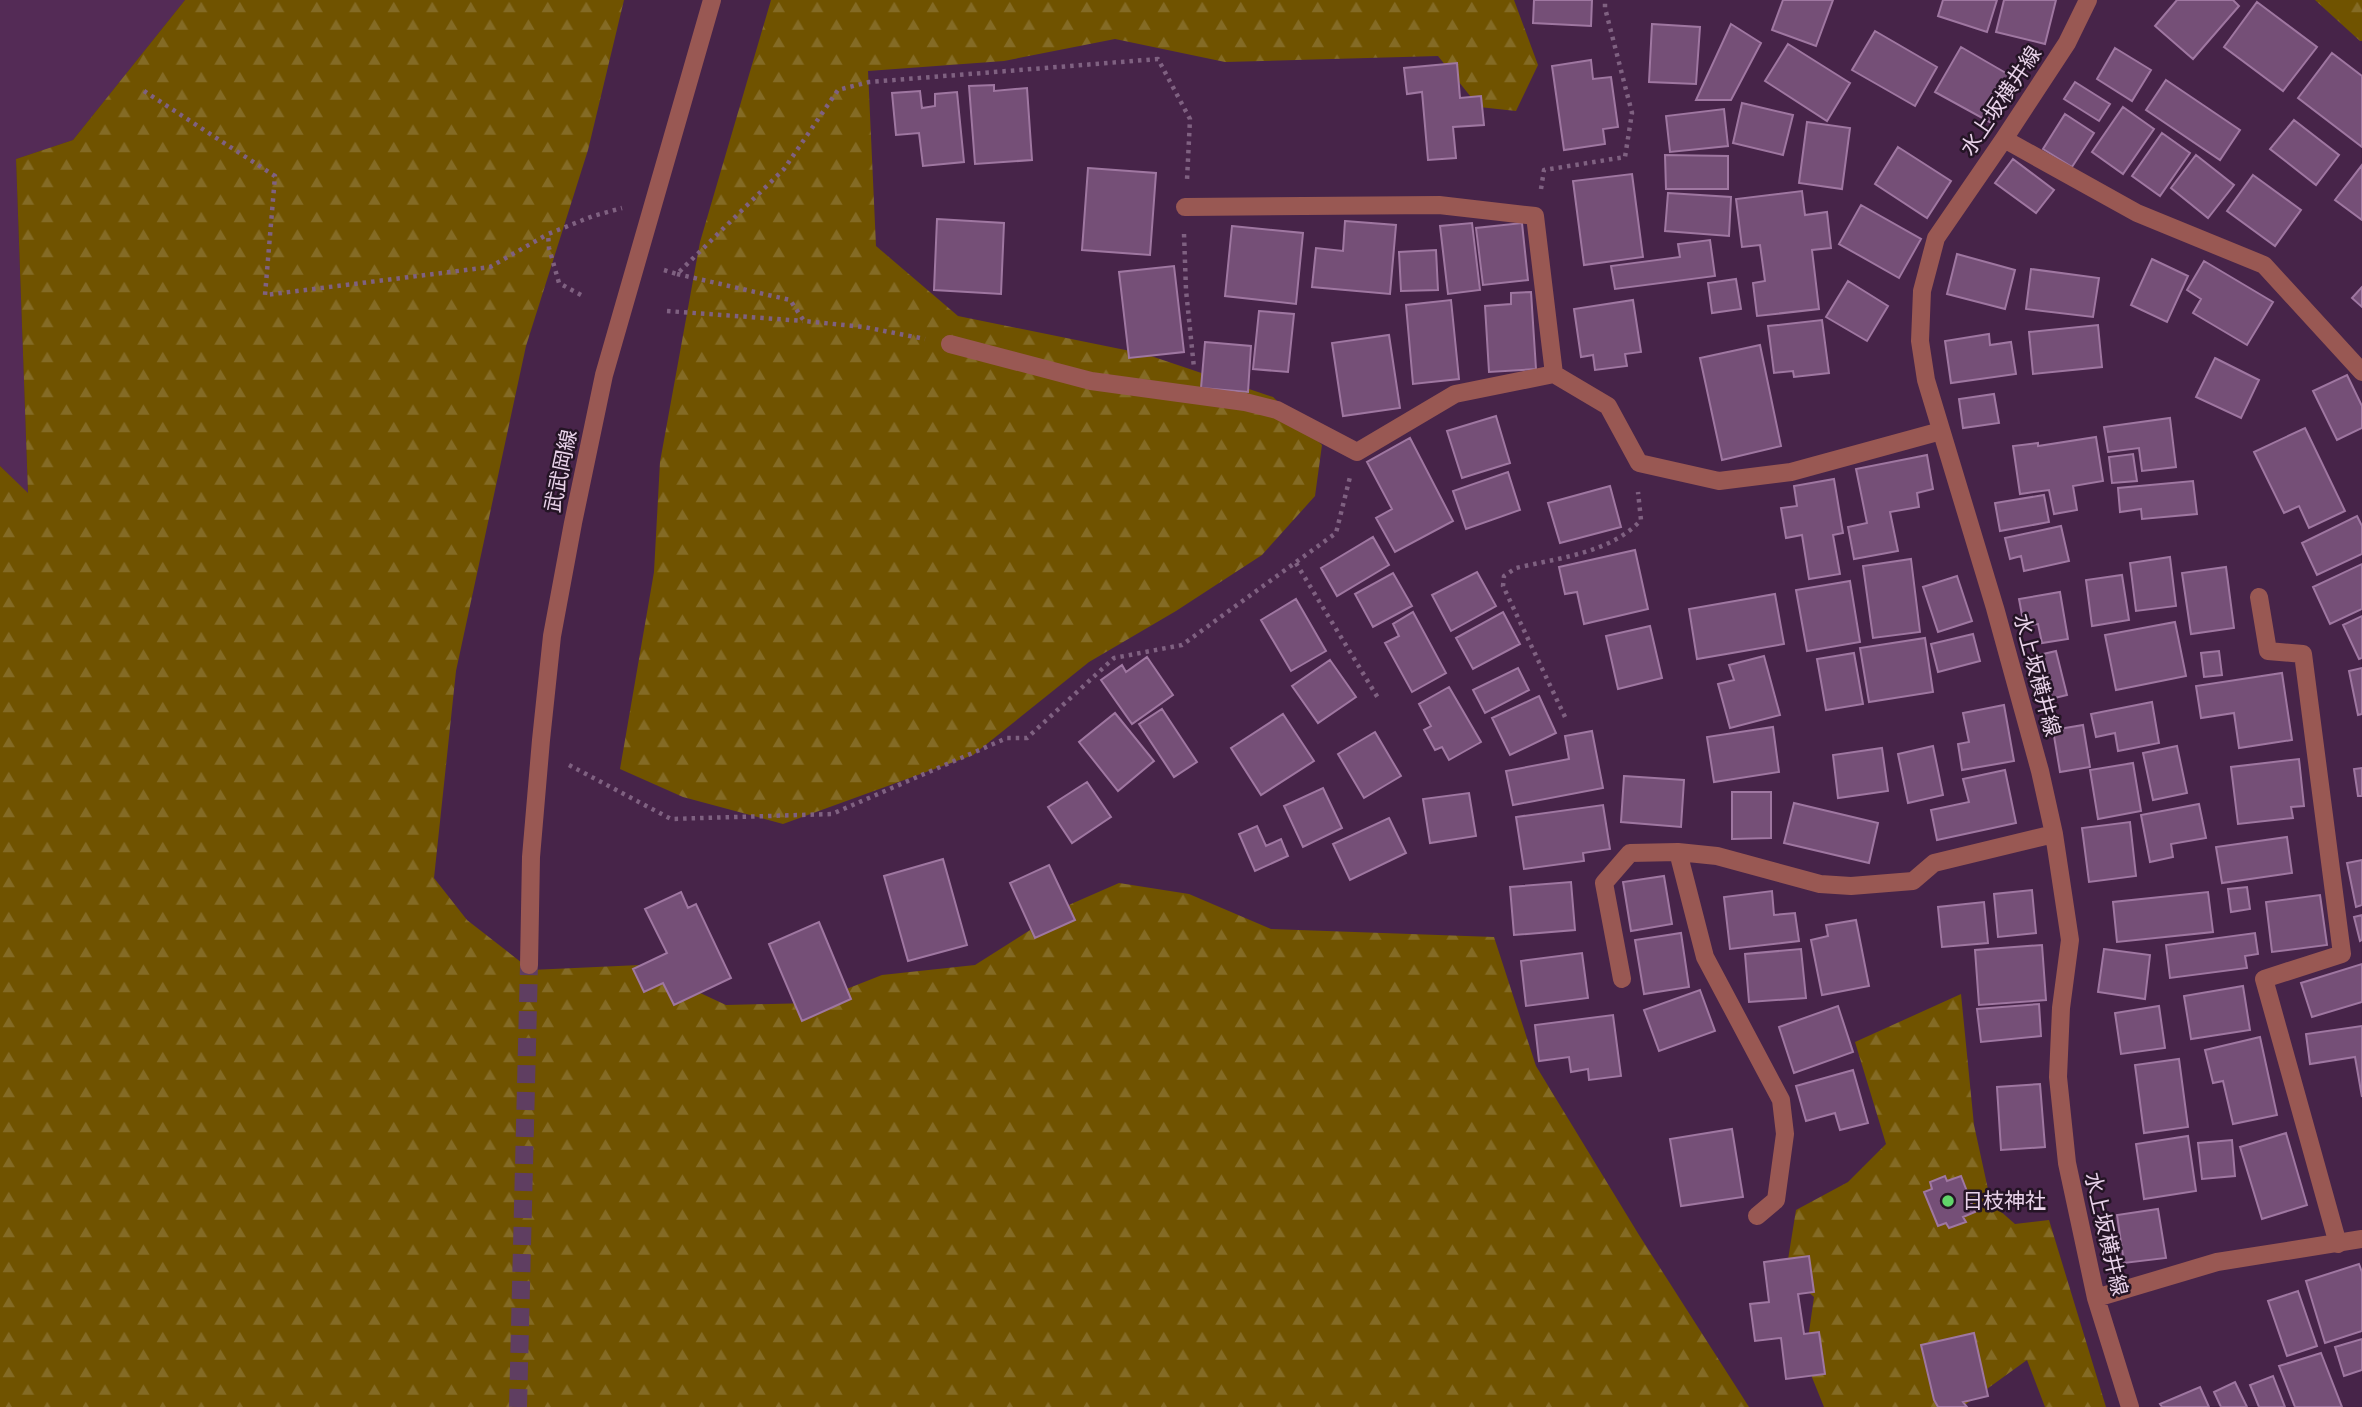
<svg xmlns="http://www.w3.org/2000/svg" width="2362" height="1407" font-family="Literata,'Noto Sans JP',serif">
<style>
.built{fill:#542b56}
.forest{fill:url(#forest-firs)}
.building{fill:#754f77;stroke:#9f77a1;stroke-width:2}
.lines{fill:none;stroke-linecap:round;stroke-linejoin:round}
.tertiary-tunnel{stroke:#5f3e61;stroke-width:18;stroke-dasharray:18 9;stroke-linecap:butt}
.path{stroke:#7f6181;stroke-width:4.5;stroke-dasharray:3.5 5;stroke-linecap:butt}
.minor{stroke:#995853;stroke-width:18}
.tertiary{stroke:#995853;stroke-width:18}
.poi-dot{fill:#61d46a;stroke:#241425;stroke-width:2.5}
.labels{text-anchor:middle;stroke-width:5;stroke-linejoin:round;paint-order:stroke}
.street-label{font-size:21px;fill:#e9d3ea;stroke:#241425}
.poi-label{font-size:21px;fill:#e9d3ea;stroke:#241425;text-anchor:start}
</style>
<defs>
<pattern id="forest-firs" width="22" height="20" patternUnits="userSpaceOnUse" patternTransform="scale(1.75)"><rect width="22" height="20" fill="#705300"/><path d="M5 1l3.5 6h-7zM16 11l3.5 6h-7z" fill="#846b25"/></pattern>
</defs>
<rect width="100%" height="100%" fill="#472449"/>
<path class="built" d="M0 0H185L73 140 16 159 28 494 0 466Z"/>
<path class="forest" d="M185 0H624L588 150 526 346 456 671 434 878 467 920 531 970 640 965 726 1005 811 1003 882 975 975 965 1071 904 1119 883 1189 894 1271 929 1494 937 1536 1066 1639 1235 1749 1407H0V466L28 493 16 159 73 140Z
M771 0H1514L1538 65 1516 111 1479 107 1438 56 1225 62 1115 39 1004 61 868 71 876 246 958 316 1145 354 1273 397 1322 445 1315 496 1262 555 1176 611 1089 662 973 755 783 824 683 797 620 769 654 572 660 462 700 242Z
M2315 0H2362V41H2360Z
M1961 994 1974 1125 1991 1203 2015 1224 2049 1220 2106 1407H2045L2027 1360 1962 1407H1824L1805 1360 1814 1297 1786 1272 1796 1210 1848 1182 1886 1144 1855 1042Z"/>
<path class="building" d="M1534 0H1592L1591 26 1533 23Z
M1783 0H1833L1816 46 1772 30Z
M1943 0H1997L1987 32 1938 16Z
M2004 0H2056L2045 44 1996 32Z
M2177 0H2233L2239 6 2193 59 2155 26Z
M2257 2 2317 47 2283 91 2224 47Z
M1652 24 1700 27 1696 84 1649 82Z
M1731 24 1761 43 1731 100H1696Z
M1875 31 1937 67 1915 106 1852 70Z
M1788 44 1850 83 1827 121 1765 81Z
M1961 47 2018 80 1993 124 1935 92Z
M2115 48 2151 70 2132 101 2097 79Z
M2332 53 2362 76V147L2298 98Z
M1591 60 1593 79 1611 77 1618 127 1603 129 1605 144 1564 150 1552 66Z
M1457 63 1460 98 1481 96 1484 125 1453 127 1456 158 1428 160 1422 92 1407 94 1404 68Z
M2166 80 2240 130 2220 160 2146 110Z
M2075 82 2110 104 2099 121 2064 99Z
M994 85V91L1027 88 1032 160 975 164 969 86Z
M920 91 922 108 935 106V94L957 92 964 162 923 166 919 133 896 135 892 93Z
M1742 103 1793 115 1783 155 1733 143Z
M2123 107 2154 129 2123 174 2092 152Z
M1724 109 1728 146 1670 152 1666 116Z
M2065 114 2094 133 2072 167 2043 149Z
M2294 120 2339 155 2316 185 2270 149Z
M1807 122 1850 128 1842 189 1799 183Z
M2162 133 2190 153 2160 196 2132 176Z
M1898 147 1951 181 1927 218 1875 184Z
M1665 155 1728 156V189H1666Z
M2196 155 2234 185 2208 218 2171 188Z
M2013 159 2054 190 2036 213 1995 183Z
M2362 165V220L2335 200Z
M1088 168 1156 173 1150 255 1082 250Z
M1632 174 1643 257 1584 265 1573 181Z
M2253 175 2301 210 2275 246 2227 211Z
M1802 191 1805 215 1827 212 1831 248 1812 250 1819 309 1757 316 1753 283 1765 281 1760 245 1742 247 1736 199Z
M1668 193 1731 197 1729 236 1665 231Z
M1861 205 1921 239 1899 278 1839 244Z
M937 219 1004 223 1001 294 934 290Z
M1345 221 1396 225 1390 294 1312 287 1316 248 1343 251Z
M1472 223 1480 290 1448 294 1440 226Z
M1522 223 1528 280 1483 285 1476 228Z
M1232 226 1303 233 1296 304 1225 296Z
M1710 240 1715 276 1615 289 1611 266 1680 257 1678 244Z
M1436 250 1438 290 1401 291 1399 252Z
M1957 254 2015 270 2005 309 1947 294Z
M2152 259 2188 276 2167 322 2131 305Z
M2204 261 2273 302 2247 345 2193 313 2201 299 2187 290Z
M1174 266 1184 352 1129 358 1119 272Z
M2031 269 2099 278 2093 317 2026 309Z
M1736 279 1741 309 1712 313 1708 283Z
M1848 281 1888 306 1867 341 1826 317Z
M2362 287V307L2352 298Z
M1531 292 1536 369 1489 372 1485 306 1511 304V293Z
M1451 300 1459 379 1413 384 1406 305Z
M1633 300 1641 352 1625 354 1627 366 1595 370 1593 355 1581 357 1574 309Z
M1259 311 1294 314 1288 372 1253 369Z
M1822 320 1829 373 1794 377 1793 371 1774 373 1768 326Z
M2098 325 2102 367 2033 374 2029 332Z
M1989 334 1990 345 2011 342 2016 374 1951 383 1945 341Z
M1389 335 1400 408 1343 416 1332 343Z
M1205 342 1251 346 1248 392 1201 388Z
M1760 345 1781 446 1722 460 1700 358Z
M2215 358 2259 380 2241 418 2196 397Z
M2347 375 2362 406V428L2337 440 2313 391Z
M1994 394 1999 423 1963 428 1959 399Z
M1496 416 1510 463 1462 478 1447 431Z
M2170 418 2176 467 2142 471 2139 448 2108 452 2104 427Z
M2305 428 2345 511 2309 528 2299 506 2284 513 2254 452Z
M2096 437 2103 481 2073 486 2077 510 2054 514 2049 490 2020 494 2013 446 2038 443V446Z
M1410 438 1453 521 1395 552 1376 518 1392 509 1367 462Z
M2133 454 2137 481 2112 483 2109 457Z
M1927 455 1933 489 1917 493 1919 507 1890 512 1898 551 1854 559 1848 527 1867 523 1856 469Z
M1508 472 1520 510 1466 529 1453 491Z
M1834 479 1843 533 1833 535 1840 574 1809 579 1802 535 1786 538 1781 508 1797 506 1794 486Z
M2193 481 2197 514 2142 519 2141 509 2120 512 2118 488Z
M1610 486 1621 527 1560 543 1548 503Z
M2044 495 2049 522 2000 531 1995 503Z
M2357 516 2362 526V554L2317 575 2302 543Z
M2061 526 2069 561 2024 571 2021 556 2010 559 2005 538Z
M1373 537 1389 565 1337 596 1321 568Z
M1635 550 1648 609 1584 624 1577 592 1565 594 1559 567Z
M2170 557 2176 606 2136 611 2130 563Z
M1911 559 1920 632 1873 638 1863 566Z
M2362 564V609L2330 624 2313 587Z
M2226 567 2234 628 2191 634 2182 573Z
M1477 572 1496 606 1451 631 1432 595Z
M1393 573 1412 606 1373 627 1355 594Z
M2122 575 2129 620 2092 626 2086 580Z
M1957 576 1972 621 1938 632 1923 587Z
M1850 581 1860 642 1807 651 1796 590Z
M2060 592 2068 639 2042 643 2038 624 2024 626 2019 599Z
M1775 594 1784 644 1697 659 1689 609Z
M1296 599 1326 651 1291 671 1261 620Z
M1413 612 1446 673 1412 692 1385 643 1399 636 1393 624Z
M1503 612 1520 644 1473 669 1456 638Z
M2362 616V658L2359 659 2343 625Z
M2175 622 2186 676 2116 690 2105 635Z
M1650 626 1662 678 1618 689 1606 636Z
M1973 634 1980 661 1938 672 1931 644Z
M1925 638 1933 692 1869 702 1860 648Z
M2056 651 2067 695 2038 702 2026 658Z
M2219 651 2222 675 2204 677 2201 653Z
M1854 653 1863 704 1826 710 1817 659Z
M1764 656 1780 715 1730 728 1718 684 1734 680 1729 665Z
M1147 657 1173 695 1132 724 1101 680 1122 665 1126 672Z
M1330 660 1356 697 1318 723 1292 686Z
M1518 668 1529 690 1485 713 1473 690Z
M2362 668V714L2358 715 2349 671Z
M2282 673 2292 740 2239 748 2234 713 2201 718 2196 686Z
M1449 687 1481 742 1449 760 1442 747 1435 750 1424 730 1431 726 1419 704Z
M1539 696 1556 733 1510 755 1492 718Z
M2152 702 2159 743 2118 751 2115 733 2096 737 2091 714Z
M2004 705 2014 761 1962 770 1958 744 1969 742 1963 713Z
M1162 709 1197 762 1174 777 1139 724Z
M1115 713 1154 761 1118 791 1079 742Z
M1283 714 1314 761 1261 795 1231 748Z
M2083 725 2090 767 2060 772 2053 730Z
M1773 727 1779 772 1714 782 1707 737Z
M1592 731 1603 788 1513 805 1506 771 1569 759 1565 736Z
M1375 732 1401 776 1364 798 1338 754Z
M1933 746 1943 795 1908 803 1898 754Z
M2177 746 2187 793 2153 800 2143 753Z
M1882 748 1888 791 1838 798 1833 755Z
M2299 759 2304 806 2291 807 2293 818 2238 824 2231 767Z
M2133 763 2141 811 2098 819 2090 770Z
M2362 768V796H2358L2354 769Z
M2005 770 2016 823 1937 840 1931 810 1969 802 1963 779Z
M1624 776 1684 780 1681 827 1621 822Z
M1087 782 1111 817 1072 843 1048 807Z
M1323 788 1342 828 1303 847 1284 806Z
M1732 792H1771V838L1732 839Z
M1469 793 1476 836 1430 843 1423 799Z
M1794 803 1878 823 1869 863 1784 843Z
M2199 804 2206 838 2171 844 2173 857 2150 862 2141 815Z
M1603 805 1610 849 1583 853 1584 861 1524 869 1516 817Z
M1389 818 1406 853 1350 880 1333 844Z
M2130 822 2136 876 2089 882 2082 828Z
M1257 826 1266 846 1281 839 1288 856 1255 871 1239 834Z
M2287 837 2292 873 2222 883 2216 847Z
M943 859 967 945 908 961 884 876Z
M2362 860V905L2356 907 2347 863Z
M1049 865 1075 920 1035 938 1010 883Z
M1664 876 1672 924 1631 931 1623 882Z
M1571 882 1575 930 1514 935 1510 887Z
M2247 887 2250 909 2231 912 2228 889Z
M2032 890 2036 933 1998 937 1994 894Z
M1772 891 1774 915 1795 913 1799 941 1730 949 1724 897Z
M681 892 688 908 696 904 731 978 674 1005 663 983 644 992 633 969 667 953 645 909Z
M2208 892 2213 932 2117 942 2113 902Z
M2320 895 2327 945 2272 952 2266 902Z
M1984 902 1988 943 1942 947 1938 907Z
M2362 915V940L2360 941 2354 917Z
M1856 920 1869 986 1822 995 1811 940 1828 936 1826 925Z
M819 922 851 999 802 1021 769 944Z
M1681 933 1689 987 1644 994 1635 940Z
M2255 933 2258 954 2245 956 2247 968 2170 978 2166 945Z
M2042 945 2046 1000 1979 1005 1975 950Z
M1801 949 1806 998 1749 1002 1745 954Z
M2104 949 2150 955 2145 999 2098 992Z
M1582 953 1588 998 1526 1006 1521 961Z
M2362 964V1002L2312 1017 2301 983Z
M2243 986 2250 1030 2191 1039 2184 996Z
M1700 990 1715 1031 1659 1051 1644 1010Z
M2039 1004 2041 1036 1981 1042 1977 1009Z
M1838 1006 1853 1052 1794 1073 1779 1027Z
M2159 1006 2165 1048 2121 1054 2115 1013Z
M1613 1015 1621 1076 1589 1080 1588 1069 1571 1072 1569 1057 1539 1061 1535 1025Z
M2362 1026V1097L2355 1057 2310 1064 2306 1034Z
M2260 1037 2277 1115 2233 1124 2223 1081 2213 1083 2205 1050Z
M2179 1059 2188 1127 2144 1133 2135 1065Z
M1853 1070 1868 1123 1840 1130 1835 1113 1806 1121 1796 1086Z
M2040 1084 2045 1147 2001 1150 1997 1087Z
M1732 1129 1743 1197 1681 1206 1670 1139Z
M2286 1133 2307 1205 2262 1219 2240 1147Z
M2188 1136 2196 1191 2144 1199 2136 1144Z
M2232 1140 2235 1176 2202 1179 2198 1143Z
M1945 1176 1947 1181 1961 1176 1975 1212 1963 1217 1966 1222 1949 1228 1946 1223 1938 1226 1924 1192 1932 1189 1930 1182Z
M2158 1209 2166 1258 2124 1263 2117 1215Z
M1809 1256 1814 1292 1798 1294 1804 1334 1819 1332 1825 1374 1786 1379 1781 1338 1755 1341 1750 1304 1769 1302 1764 1262Z
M2359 1264 2362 1272V1331L2325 1343 2306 1281Z
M2298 1291 2317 1346 2287 1356 2268 1301Z
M1974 1333 1988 1396 1963 1402 1967 1407H1938L1934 1400 1921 1345Z
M2362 1339V1370L2344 1376 2335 1347Z
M2321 1353 2342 1407H2295L2279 1366Z
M2273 1376 2285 1407H2259L2250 1385Z
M2235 1382 2247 1407H2221L2214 1392Z
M2200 1387 2209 1407H2162L2160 1404Z"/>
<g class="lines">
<path class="tertiary-tunnel" d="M518 1407 529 965"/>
<path class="path" d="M144 91 275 176 265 295 490 267 548 234
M1541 189 1544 170 1625 157 1632 113 1605 8V0
M1184 234 1186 290 1194 368
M664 270 677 274 784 169 838 90 869 82 1158 59 1190 119 1187 180
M677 274 790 300 804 321 864 327 925 339
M581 295 559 283 549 248 548 234 593 216 622 208
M667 311 803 321
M1296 563 1378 698
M1565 717 1503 586 1504 576 1516 568C1558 558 1611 553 1641 520L1638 492
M569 765 671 819 832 814 1007 738H1027L1114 658 1182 645 1336 533 1350 477"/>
<path class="minor" d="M2088 0 2067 43 2004 139 1936 238 1922 291 1920 341 1926 380 1995 608 2040 771 2054 834 2070 940 2061 1008 2058 1077 2067 1163 2096 1298 2130 1407
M2004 139 2137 213 2264 265 2362 372
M1185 207 1439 205 1535 216 1554 374
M950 344 1091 381 1245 402 1277 410 1357 452 1455 394 1554 374 1608 406 1639 463 1719 481 1791 472 1941 431
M2259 597 2268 651 2303 654 2342 954 2264 979 2338 1244
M1678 852 1705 957 1781 1100 1785 1134 1776 1200 1757 1216
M1622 979 1604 883 1630 853 1678 852 1717 856 1820 884 1851 886 1913 881 1934 863 2054 834
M2096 1298 2217 1262 2362 1239"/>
<path class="tertiary" d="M529 965 531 857 541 740 552 636 573 523 604 375 712 0"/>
</g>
<circle class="poi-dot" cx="1948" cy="1201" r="7"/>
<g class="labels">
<g class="street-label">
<text transform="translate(2001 101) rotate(-56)" y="7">水上坂横井線</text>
<text transform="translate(561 471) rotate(-78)" y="7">武武岡線</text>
<text transform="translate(2037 675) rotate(75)" y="7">水上坂横井線</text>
<text transform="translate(2106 1234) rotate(77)" y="7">水上坂横井線</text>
</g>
<g class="poi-label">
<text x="1962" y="1208">日枝神社</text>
</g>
</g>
</svg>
